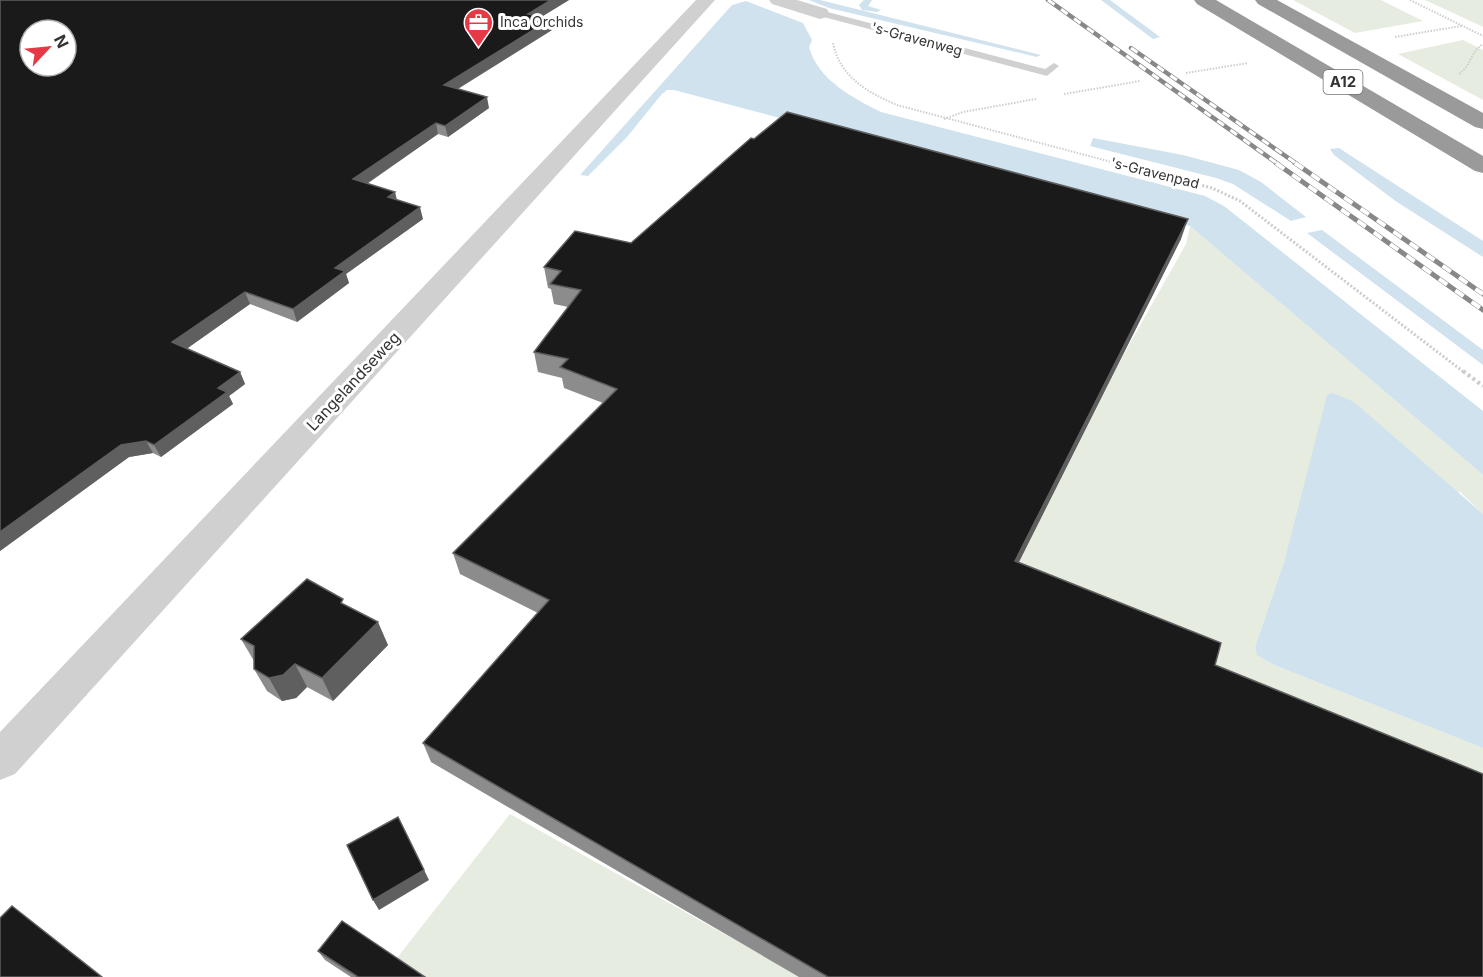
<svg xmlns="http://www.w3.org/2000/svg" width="1483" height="977" font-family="Inter,sans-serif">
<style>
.green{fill:#e6ecdf}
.water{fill:#cfe2ee}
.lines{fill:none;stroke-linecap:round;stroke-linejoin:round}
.stream{fill:#cfe2ee;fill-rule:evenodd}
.path-far2{stroke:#cdcdcd;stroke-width:2;stroke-dasharray:1.5 1.5;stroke-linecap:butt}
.path-far1{stroke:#cdcdcd;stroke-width:3;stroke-dasharray:2 2;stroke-linecap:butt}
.path{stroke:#cdcdcd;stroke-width:4;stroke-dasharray:3 3;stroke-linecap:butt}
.lane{fill:#d0d0d0;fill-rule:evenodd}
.street{fill:#d0d0d0;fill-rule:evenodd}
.highway{fill:#9a9a9a;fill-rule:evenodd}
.rail-far1-casing{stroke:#888;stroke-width:4.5}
.rail-casing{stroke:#888;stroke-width:5}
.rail-far1{stroke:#fff;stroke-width:3;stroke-dasharray:8;stroke-linecap:butt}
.rail{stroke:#fff;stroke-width:4;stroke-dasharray:10;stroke-linecap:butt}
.wall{fill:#8c8c8c}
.shaded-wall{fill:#5f5f5f}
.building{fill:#1a1a1a;stroke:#5f5f5f;stroke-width:1.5;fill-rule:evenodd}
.labels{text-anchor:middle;stroke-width:6;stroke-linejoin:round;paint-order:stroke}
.far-poi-label{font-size:14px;fill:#333;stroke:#fff;text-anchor:start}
.far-street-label{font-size:14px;fill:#333;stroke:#fff}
.shield{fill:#fff;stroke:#707070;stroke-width:1.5}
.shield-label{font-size:15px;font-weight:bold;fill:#333}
.street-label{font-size:16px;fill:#333;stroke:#fff}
</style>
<rect width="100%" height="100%" fill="#fff"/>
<path class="green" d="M1293 0H1381L1423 21 1355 33Z
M1425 0H1483V27L1479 25Z
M1463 40 1483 50V100L1398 54Z
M1190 226 1483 475V514L1460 492 1285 559 1255 647 1258 655 1274 665 1483 748V977L1193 660 1006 563 1186 244Z
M510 814 801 977H382Z"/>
<path class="water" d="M746 1 803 23 812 40 809 47C818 80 853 98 881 112L1205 196 1224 206 1483 411V475L1190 226 674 90H667L661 95 627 137 588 176 580 175 732 5Z
M1093 138 1183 155 1239 170 1261 182 1306 217 1291 221 1233 184 1216 178 1090 146Z
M1339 148 1483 241V257L1397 202 1334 155 1330 149Z
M1322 230 1483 350V365L1307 233Z
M1333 393 1354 402 1483 514V748L1274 665 1257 655 1255 647 1285 559 1327 395Z"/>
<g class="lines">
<path class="stream" d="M809 0H820L1041 55 1037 57 829 8Z
M864 0H872L868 6 881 10 877 12 862 10 859 5Z
M1101 0H1110L1160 37 1153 39Z"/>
<path class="path-far2" d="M1410 0 1483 36
M1395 37 1461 26
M833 43C840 77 867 92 897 105L1119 164
M1186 73 1248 63
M1459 74C1472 65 1470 52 1483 44
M1064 94 1140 81
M944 119 963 112 1036 99"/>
<path class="path-far1" d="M1113 163 1212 188 1240 201 1465 373"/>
<path class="path" d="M1463 371 1483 386"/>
<path class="lane" d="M820 10 1045 69 1054 63 1059 66 1047 76 816 15V11Z"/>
<path class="street" d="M696 0H715L15 774 0 780V732Z
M769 0H797L827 9 829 13 827 17 820 19 772 4Z"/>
<path class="highway" d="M1194 0H1216L1483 156V173L1475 171 1197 4Z
M1255 0H1277L1483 113V129L1475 127 1258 4Z"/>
<defs>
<path id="rail-far1" d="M1048 0 1278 164
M1131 48 1297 164"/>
<path id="rail" d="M1276 163 1483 310
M1295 163 1483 294"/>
</defs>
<use href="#rail-far1" class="rail-far1-casing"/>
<use href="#rail" class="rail-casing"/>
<use href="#rail-far1" class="rail-far1"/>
<use href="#rail" class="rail"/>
</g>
<path class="wall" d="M0 0H569L541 17 551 19 552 30 458 89 489 108 448 137 438 134 367 184 395 192 396 199 423 219 346 274 349 283 297 322 250 304 186 349 240 372 245 384 229 396 233 404 161 457 153 453 129 457 0 551Z
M1181 239 1018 563 1215 665 1483 977H799L431 762 423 743 538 613 460 574 453 553 603 403 564 388 562 378 538 372 534 352 568 307 554 304 551 289 548 288 544 267 631 243Z
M346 606 388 645 333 701 307 687 296 698 282 701 267 691 254 669V661L241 639Z
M318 951 425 977H351L325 960Z"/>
<path class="shaded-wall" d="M551 0H569L530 24 528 14Z
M551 19 552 30 446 96 444 85Z
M487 97 489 108 448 137 445 126Z
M436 123 438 134 356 191 353 179Z
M395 192 398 204 388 197Z
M420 207 423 219 346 274 349 283 297 322 293 309 335 268Z
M1188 219 1181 239 1009 582 1015 561Z
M245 292 250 304 178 355 172 342Z
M240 372 245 384 229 396 233 404 161 457 154 445 218 388Z
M146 441 153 453 129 457 0 551V532L121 445Z
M378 622 388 645 333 701 322 678Z
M295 664 307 687 296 698 282 701 269 678Z
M398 817 429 880 379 910 373 900Z"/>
<path class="building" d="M0 0H551L528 14 551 19 444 85 487 97 445 126 436 123 353 179 395 192 388 197 420 207 335 268 345 271 293 309 245 292 172 342 240 372 218 388 227 392 154 445 146 441 121 445 0 532ZM30 30H66V66H30Z
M787 112 1188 219 1015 561 1221 643 1215 665 1483 774V977H828L423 743 549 600 453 553 617 389 560 367 568 359 534 352 581 290 550 284 561 271 544 267 575 231 631 243 751 138 754 139Z
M307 579 343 599 341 603 378 622 322 678 295 664 283 675 269 678 254 669V646L241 639Z
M398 817 424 870 373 900 347 845Z
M12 906 102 977H0V918Z
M342 921 425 977H358L318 951Z"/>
<defs>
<symbol id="office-pin" viewBox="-11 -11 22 30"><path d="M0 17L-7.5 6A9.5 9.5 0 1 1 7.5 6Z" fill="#e63946" stroke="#fff"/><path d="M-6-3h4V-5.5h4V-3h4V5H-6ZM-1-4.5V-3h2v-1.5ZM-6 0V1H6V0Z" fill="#fff"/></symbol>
</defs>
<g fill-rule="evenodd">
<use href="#office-pin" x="462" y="6" width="33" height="45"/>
</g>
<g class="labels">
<g class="far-poi-label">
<text x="500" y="27">Inca Orchids</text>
</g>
<g class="far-street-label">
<text transform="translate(917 39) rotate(15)" y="5">'s-Gravenweg</text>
<text transform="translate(1155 173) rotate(14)" y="5">'s-Gravenpad</text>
</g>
<rect class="shield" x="1323.5" y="70" width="39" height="24" rx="4.5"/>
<g class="shield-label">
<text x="1343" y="87">A12</text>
</g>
<g class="street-label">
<text transform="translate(353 381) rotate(-47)" y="6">Langelandseweg</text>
</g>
</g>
<g transform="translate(48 48) rotate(64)"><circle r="28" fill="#ffffff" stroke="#adadad" stroke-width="1.5"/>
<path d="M0-4.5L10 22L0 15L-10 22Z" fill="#e63946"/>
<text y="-9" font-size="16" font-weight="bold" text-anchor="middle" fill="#333333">N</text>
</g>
</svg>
